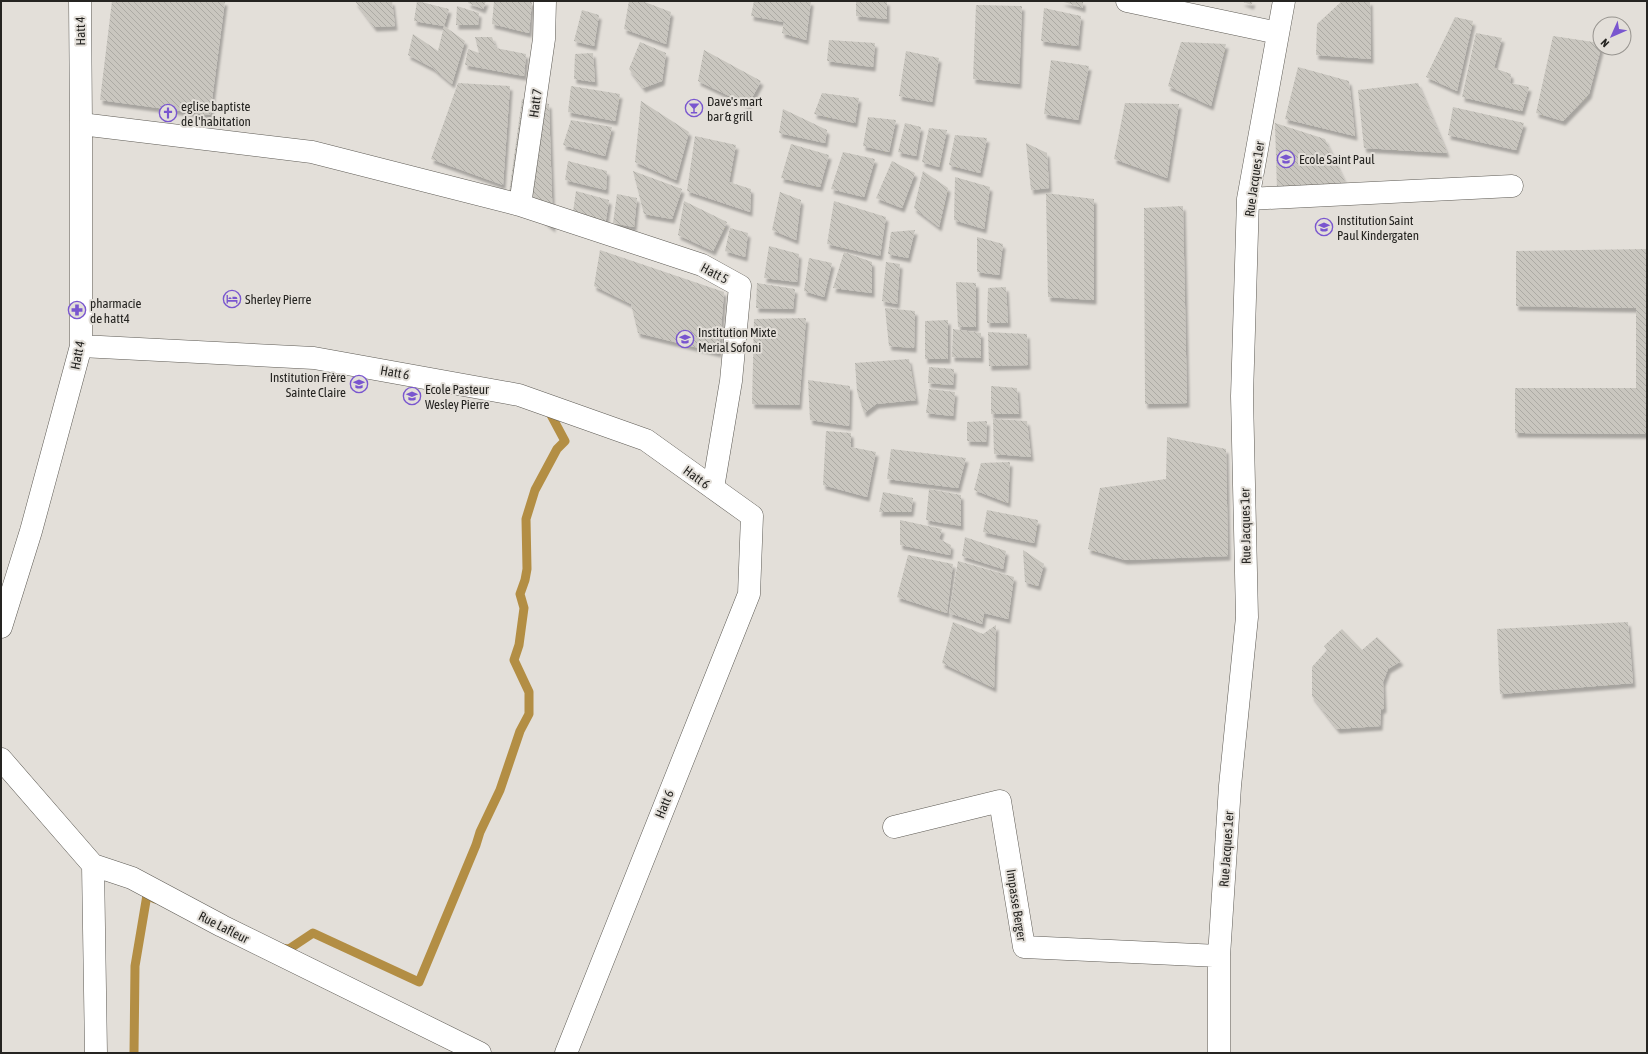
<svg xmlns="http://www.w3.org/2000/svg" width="1648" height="1054" font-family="'Asap Condensed',sans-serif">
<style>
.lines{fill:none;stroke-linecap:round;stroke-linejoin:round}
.stream{stroke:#b38e44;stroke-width:9}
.building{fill:url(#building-back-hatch);filter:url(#shadow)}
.minor-casing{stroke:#5e5b55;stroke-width:23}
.minor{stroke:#fff;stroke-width:22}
.labels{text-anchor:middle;stroke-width:4;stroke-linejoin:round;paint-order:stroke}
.street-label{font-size:13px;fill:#252421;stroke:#e3dfd9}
.poi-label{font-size:13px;fill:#252421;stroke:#e3dfd9;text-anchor:start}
</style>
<defs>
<pattern id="building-back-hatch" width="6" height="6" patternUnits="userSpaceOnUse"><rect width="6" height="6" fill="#c9c6bf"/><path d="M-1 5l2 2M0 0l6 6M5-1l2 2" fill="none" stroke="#acaaa4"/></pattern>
<filter id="shadow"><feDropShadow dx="2.5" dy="4.5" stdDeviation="1" flood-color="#0004"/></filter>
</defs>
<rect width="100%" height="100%" fill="#e3dfd9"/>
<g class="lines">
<path class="stream" d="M280 948 289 949 313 933 419 982 476 845 480 832 500 790 520 731 529 714V692L514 660 519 645 524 608 520 594 525 580 527 569 526 519 535 490 557 449 565 441 550 413
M134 1053 135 966 147 895 155 899"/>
</g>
<path class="building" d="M112 1H225L210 115 100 100Z
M355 1H392L395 26 374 27Z
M417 1 449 9 444 26 414 21Z
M469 1H486L483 9 468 3Z
M494 1H532L529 33 492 24Z
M629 1H642L671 12 666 44 624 29Z
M754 1H811L806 40 782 33 784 22 751 16Z
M856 1H887V19L856 16Z
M1061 1H1083V8Z
M1241 1H1253L1251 5Z
M1370 1 1371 59 1316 55 1317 24 1341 2Z
M976 5 1022 6 1019 84 973 79Z
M457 6 479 13 478 25H456Z
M1044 8 1081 16 1078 46 1041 41Z
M582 10 599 15 594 46 574 41Z
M1455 17 1473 21 1457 91 1426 77Z
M444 26 465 41 452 84 433 68 408 55 413 34 438 51Z
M1476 33 1502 38 1494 68 1511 74 1510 83 1529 87 1522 111 1462 97Z
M1553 36 1600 43 1601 48 1589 94 1563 121 1536 113Z
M475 37H492L496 48 526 54 524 76 465 65 468 49 479 53Z
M829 40 875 43 873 67 827 61Z
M640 42 666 53 662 81 643 88 629 69Z
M1181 42 1226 44 1211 106 1168 86Z
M704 50 761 81 748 105 698 81Z
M906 51 939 58 932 102 899 96Z
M593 53 595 82 574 79 575 54Z
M1051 60 1089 66 1078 120 1044 114Z
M1298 67 1349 81 1355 136 1285 119Z
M458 83 510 86 503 185 431 159Z
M1418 83 1447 153 1364 148 1358 90Z
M571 86 620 94 615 121 568 112Z
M822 93 859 98 855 123 814 114Z
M522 99 549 104 553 228 509 193Z
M641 101 689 132 676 180 635 162Z
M1125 103 1179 104 1167 178 1114 159Z
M1453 107 1524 123 1516 150 1448 135Z
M783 109 827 130 825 143 779 133Z
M868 117 896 120 889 152 863 146Z
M571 120 612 127 605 156 563 145Z
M905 123 921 127 916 156 898 152Z
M1275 123 1325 139 1346 184 1277 190Z
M929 128 947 130 939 167 922 162Z
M955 135 987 138 980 173 949 165Z
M695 136 736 145 729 182 751 189 750 212 687 191Z
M1026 143 1047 153 1049 188 1031 190Z
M791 144 829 155 820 187 781 178Z
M843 152 875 159 864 197 831 189Z
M568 161 607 171 606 190 565 180Z
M892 161 915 173 902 208 876 198Z
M633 171 682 189 672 219 644 214Z
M923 171 948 188 939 227 914 208Z
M955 177 990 187 984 229 954 220Z
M576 191 609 200 605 226 572 219Z
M780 192 801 200 796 240 772 230Z
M1046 193 1094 199V300L1048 297Z
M617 194 637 198 634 227 613 223Z
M684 201 727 222 713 251 678 235Z
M834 201 886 217 880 256 827 244Z
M1183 206 1187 403 1145 404 1144 208Z
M730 228 748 233 745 257 725 251Z
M915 230 908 258 888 254 891 232Z
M977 237 1003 244 999 275 977 272Z
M769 246 799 254 797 282 764 278Z
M1647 249V434L1515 433V388H1636V308L1516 306V251Z
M600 250 724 292 719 353 638 333 631 304 594 286Z
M844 252 872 262V293L833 288Z
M809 258 832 263 824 297 804 291Z
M886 262 900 264 897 304 882 301Z
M956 282 976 283V327H958Z
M757 283 795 289 793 309 756 308Z
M1006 287 1008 323H987L988 288Z
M885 308 915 311 914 348 889 346Z
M806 318 799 405 752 404 754 319Z
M948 320V359H925V321Z
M953 329 981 333V358L952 357Z
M988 332 1027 334 1028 365 989 366Z
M909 359 916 400 876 404 864 413 857 391 855 363Z
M929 367 954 369 953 385 928 383Z
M808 380 850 386 849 426 810 420Z
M991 386 1017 388 1019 414H991Z
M929 389 955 392 953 416 926 413Z
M993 419 1027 421 1031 457 994 454Z
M987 421 986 442 967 441V422Z
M826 431 851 433V447L876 452 867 497 823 485Z
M1167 437 1226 449 1228 556 1125 560 1088 549 1100 488 1166 479Z
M891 449 966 458 958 488 887 479Z
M1010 462 1008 503 974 490 981 463Z
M929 489 961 495V526L926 520Z
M883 492 913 498 911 512H879Z
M987 510 1038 520 1034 543 983 532Z
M900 520 942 529 939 539 951 545 950 555 900 545Z
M965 537 1006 551 1003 569 962 556Z
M1023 550 1044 564 1038 586 1025 582Z
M908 555 953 564 947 613 897 597Z
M958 561 1014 577 1008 619 984 613 982 624 949 613Z
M953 622 983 634 996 625 994 688 942 663Z
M1628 622 1633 683 1500 694 1497 629Z
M1342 629 1362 650 1377 637 1401 661 1388 669 1383 682 1384 708 1381 710 1380 726 1337 729 1312 696V667L1327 650 1324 646Z"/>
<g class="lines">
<defs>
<path id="minor" d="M1127 1 1278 33
M81 124 312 152 520 205 702 265 740 286 731 381 713 488
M1248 199 1512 186
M520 205 544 39 545 1
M81 346 314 358 519 395 646 440 752 516 749 594 566 1053
M1 627 31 531 81 346V124L80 1
M1 759 93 865 132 878 222 926 480 1053
M894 827 1000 801 1024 947 1219 956
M93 865 96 1053
M1219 1053V956L1230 786 1247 617 1242 396 1248 199 1284 1"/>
</defs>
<use href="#minor" class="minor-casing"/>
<use href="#minor" class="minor"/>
</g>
<defs>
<symbol id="bar-ring" viewBox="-11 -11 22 22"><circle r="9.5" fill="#e3dfd9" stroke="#7956cf" stroke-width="1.5"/><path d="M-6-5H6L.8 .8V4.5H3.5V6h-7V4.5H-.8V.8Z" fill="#7956cf"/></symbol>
<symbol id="church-ring" viewBox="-11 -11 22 22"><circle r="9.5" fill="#e3dfd9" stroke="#7956cf" stroke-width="1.5"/><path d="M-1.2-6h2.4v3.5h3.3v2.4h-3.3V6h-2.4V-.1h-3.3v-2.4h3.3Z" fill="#7956cf"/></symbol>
<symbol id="school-ring" viewBox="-11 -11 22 22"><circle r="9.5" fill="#e3dfd9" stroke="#7956cf" stroke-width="1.5"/><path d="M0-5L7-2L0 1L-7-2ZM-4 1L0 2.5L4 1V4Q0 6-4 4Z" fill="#7956cf"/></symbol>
<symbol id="hotel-ring" viewBox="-11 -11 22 22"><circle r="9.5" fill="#e3dfd9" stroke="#7956cf" stroke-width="1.5"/><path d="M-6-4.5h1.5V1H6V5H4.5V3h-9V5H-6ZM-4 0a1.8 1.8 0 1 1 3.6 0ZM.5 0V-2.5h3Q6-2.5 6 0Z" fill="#7956cf"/></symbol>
<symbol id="pharmacy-ring" viewBox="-11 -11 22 22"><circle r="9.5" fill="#e3dfd9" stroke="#7956cf" stroke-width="1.5"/><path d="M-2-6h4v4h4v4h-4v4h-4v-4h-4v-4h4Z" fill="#7956cf"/></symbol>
</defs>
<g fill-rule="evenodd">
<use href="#bar-ring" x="684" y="98" width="20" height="20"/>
<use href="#church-ring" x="158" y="103" width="20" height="20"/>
<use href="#school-ring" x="1276" y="149" width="20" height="20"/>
<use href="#school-ring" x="1314" y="217" width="20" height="20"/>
<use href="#hotel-ring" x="222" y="289" width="20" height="20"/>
<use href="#pharmacy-ring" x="67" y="300" width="20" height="20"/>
<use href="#school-ring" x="675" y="329" width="20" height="20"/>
<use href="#school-ring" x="349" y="374" width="20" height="20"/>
<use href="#school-ring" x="402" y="386" width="20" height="20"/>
</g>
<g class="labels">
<g class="street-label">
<text transform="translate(80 31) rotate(-91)" y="5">Hatt 4</text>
<text transform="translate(535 103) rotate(-82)" y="5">Hatt 7</text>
<text transform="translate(1254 179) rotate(-82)" y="5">Rue Jacques 1er</text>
<text transform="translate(715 273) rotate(28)" y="5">Hatt 5</text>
<text transform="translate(77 355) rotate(-79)" y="5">Hatt 4</text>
<text transform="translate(395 372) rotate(10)" y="5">Hatt 6</text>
<text transform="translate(697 477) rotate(36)" y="5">Hatt 6</text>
<text transform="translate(1245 526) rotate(-91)" y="5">Rue Jacques 1er</text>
<text transform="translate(664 804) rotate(-68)" y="5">Hatt 6</text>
<text transform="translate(1226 849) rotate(-86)" y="5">Rue Jacques 1er</text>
<text transform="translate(1017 905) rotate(81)" y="5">Impasse Berger</text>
<text transform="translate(224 927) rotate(27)" y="5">Rue Lafleur</text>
</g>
<g class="poi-label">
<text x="707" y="106">Dave's mart<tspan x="707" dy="15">bar &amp; grill</tspan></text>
<text x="181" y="111">eglise baptiste<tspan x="181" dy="15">de l'habitation</tspan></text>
<text x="1299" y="164">Ecole Saint Paul</text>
<text x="1337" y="225">Institution Saint<tspan x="1337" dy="15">Paul Kindergaten</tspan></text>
<text x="245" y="304">Sherley Pierre</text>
<text x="90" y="308">pharmacie<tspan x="90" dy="15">de hatt4</tspan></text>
<text x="698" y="337">Institution Mixte<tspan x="698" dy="15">Merial Sofoni</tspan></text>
<text x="346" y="382" text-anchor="end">Institution Frère<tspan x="346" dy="15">Sainte Claire</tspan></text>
<text x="425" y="394">Ecole Pasteur<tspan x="425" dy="15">Wesley Pierre</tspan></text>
</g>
</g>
<rect width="1648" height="1054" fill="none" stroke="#252421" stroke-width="4"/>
<g transform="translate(1612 36) rotate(225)"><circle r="19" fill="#e3dfd9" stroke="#97948f"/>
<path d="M0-3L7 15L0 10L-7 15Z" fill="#7956cf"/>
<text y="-6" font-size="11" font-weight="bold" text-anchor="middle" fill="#252421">N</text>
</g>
</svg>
